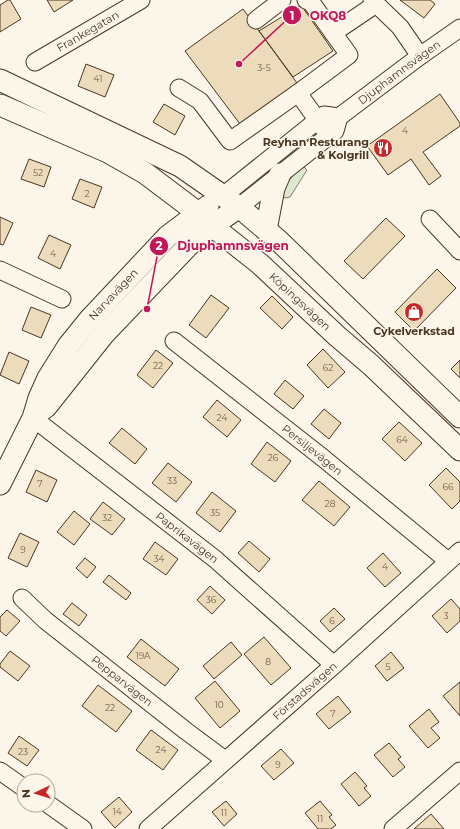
<svg xmlns="http://www.w3.org/2000/svg" width="460" height="829" font-family="Montserrat,sans-serif">
<style>
.green{fill:#dce7d0;stroke:#887966}
.building{fill:#ecdcbc;stroke:#4a3520}
.lines{fill:none;stroke-linecap:round;stroke-linejoin:round}
.minor-casing{stroke:#4a3520;stroke-width:19}
.major-casing{stroke:#4a3520;stroke-width:23}
.minor{stroke:#fbf6e9;stroke-width:17}
.major{stroke:#fbf6e9;stroke-width:21}
.labels{text-anchor:middle;stroke-width:3;stroke-linejoin:round;paint-order:stroke}
.number-label{font-size:9px;fill:#725f47}
.street-label{font-size:11px;fill:#4a3520;stroke:#fbf6e9}
.poi-label{font-size:11px;font-weight:bold;fill:#4a3520;stroke:#fbf6e9;text-anchor:end}
.leader{fill:none;stroke:#c2185b;stroke-width:1.5}
.callout-dot{fill:#c2185b;stroke:#fbf6e9;stroke-width:1.5}
.mark-label{font-size:12px;text-anchor:middle;font-weight:bold;fill:#fff}
.callout-label{font-size:12px;text-anchor:middle;font-weight:bold;fill:#c2185b;stroke:#fbf6e9;stroke-width:3;stroke-linejoin:round;paint-order:stroke}
</style>
<rect width="100%" height="100%" fill="#fbf6e9"/>
<path class="green" d="M303 166 307 170 290 197 286 198 281 197C283 184 294 175 303 166Z"/>
<path class="building" d="M8 0H10L21 19 0 32V5Z
M47 0H73L54 12Z
M400 0H430L435 4 424 18Z
M301 5 333 51 293 77 259 31Z
M243 9 297 83 240 124 185 51Z
M86 64 114 75 105 97 78 86Z
M440 94 460 123V126L423 152 441 176 429 185 411 159 388 175 367 146Z
M164 104 185 116 175 135 153 122Z
M29 159 51 167 44 187 21 179Z
M80 179 102 187 94 208 72 199Z
M0 217 13 223 3 245 0 244Z
M386 218 405 236 363 279 344 261Z
M49 235 71 245 60 269 38 258Z
M437 269 456 288 414 331 395 312Z
M211 295 229 308 206 338 189 325Z
M272 296 293 317 282 329 260 308Z
M31 307 51 315 41 338 22 330Z
M323 349 345 372 328 388 307 365Z
M156 350 173 363 153 388 137 375Z
M9 352 29 361 19 384 0 375Z
M460 360V378L451 369Z
M285 380 304 396 293 409 274 394Z
M217 400 241 420 227 437 203 417Z
M324 409 341 423 329 439 311 424Z
M399 422 422 443 405 461 382 439Z
M122 428 147 449 135 464 109 443Z
M267 442 291 461 275 482 251 464Z
M168 463 192 482 176 502 152 483Z
M446 468 460 482V501L452 509 429 485Z
M36 470 57 480 47 502 26 492Z
M319 481 350 507 334 526 302 500Z
M212 492 236 511 220 532 196 513Z
M103 502 125 519 112 535 90 519Z
M74 511 90 524 74 545 57 532Z
M20 533 39 542 27 567 8 558Z
M249 541 270 559 259 572 238 553Z
M155 542 178 559 166 575 143 559Z
M383 553 401 573 385 587 367 568Z
M85 558 96 567 87 578 76 568Z
M109 575 131 593 126 600 103 582Z
M210 586 225 600 212 614 197 600Z
M451 599 460 609V621L447 633 432 616Z
M72 603 87 615 79 626 63 614Z
M334 608 345 619 330 632 320 621Z
M7 610 20 621 6 636 0 631V617Z
M264 637 291 668 271 685 244 654Z
M141 639 179 669 165 686 127 657Z
M231 642 242 655 214 679 203 666Z
M10 651 30 666 18 681 0 667V664Z
M391 652 404 668 387 681 375 666Z
M215 681 240 711 220 728 195 698Z
M460 682V716L443 696Z
M98 685 132 711 116 732 82 706Z
M338 696 351 712 329 729 316 714Z
M429 709 439 722 431 728 440 738 428 748 409 726Z
M151 730 178 750 163 770 136 750Z
M19 736 39 750 27 766 8 753Z
M389 743 401 757 398 759 405 767 393 777 374 755Z
M281 749 294 763 274 780 261 766Z
M355 772 367 786 364 788 371 796 359 806 341 784Z
M119 797 132 812 115 828 101 812Z
M226 801 237 814 224 826 212 812Z
M320 801 332 815 329 817 336 825 331 829H318L305 813Z
M431 814 444 829H414Z"/>
<g class="lines">
<defs>
<g id="minor">
<path d="M372 0 400 27 420 56"/>
<path d="M256 20 282 0"/>
<path d="M333 33 376 4"/>
<path id="s1" d="M35 62 141 0"/>
<path d="M179 88 200 101 230 141 298 93 349 55 311 2 306 0"/>
<path d="M298 93 324 129"/>
<path d="M223 196 324 115 339 117"/>
<path id="s2" d="M239 207 335 131 339 117 420 56 460 28"/>
<path d="M430 219 460 251"/>
<path d="M0 270 62 299"/>
<path id="s3" d="M174 341 323 458 448 561"/>
<path id="s4" d="M33 418 215 559 334 665"/>
<path id="s5" d="M22 598 45 620 186 731 225 760"/>
<path d="M0 771 24 788"/>
<path d="M48 804 83 829"/>
<path id="s6" d="M148 829 334 665 460 551"/>
<path d="M393 829 460 771"/>
</g>
<g id="major">
<path d="M0 80 180 166 239 207 278 240 460 417"/>
<path id="s7" d="M0 105 108 152 145 173 198 213 212 226 260 264 337 336 371 365 460 450"/>
<path d="M266 230 274 188 280 174"/>
<path d="M39 412 46 407 104 334 190 244 212 226 239 207"/>
<path id="s8" d="M0 484 33 418 39 398 48 378 68 346 89 320 168 236 208 206"/>
</g>
</defs>
<use href="#minor" class="minor-casing"/>
<use href="#major" class="major-casing"/>
<use href="#minor" class="minor"/>
<use href="#major" class="major"/>
</g>
<defs>
<symbol id="restaurant-disc" viewBox="-11 -11 22 22"><circle r="9.5" fill="#c62828" stroke="#fbf6e9"/><path d="M-5-6h1v4h1v-4h1v4h1v-4h1v5L-1.5 .5V6h-2V.5L-5-1ZM5-6V6H3V1.5H1.5Q1.5-4 5-6Z" fill="#fff"/></symbol>
<symbol id="shop-disc" viewBox="-11 -11 22 22"><circle r="9.5" fill="#c62828" stroke="#fbf6e9"/><path d="M-5-2.5h2.3a2.7 3.5 0 0 1 5.4 0H5L5.5 6h-11ZM-1.5-2.5h3a1.5 2.3 0 0 0-3 0Z" fill="#fff"/></symbol>
</defs>
<g fill-rule="evenodd">
<use href="#restaurant-disc" x="372" y="137" width="22" height="22"/>
<use href="#shop-disc" x="403" y="301" width="22" height="22"/>
</g>
<g class="labels">
<g class="number-label">
<text x="264" y="71">3-5</text>
<text x="98" y="82">41</text>
<text x="405" y="134">4</text>
<text x="38" y="176">52</text>
<text x="87" y="197">2</text>
<text x="53" y="257">4</text>
<text x="158" y="369">22</text>
<text x="328" y="371">62</text>
<text x="222" y="421">24</text>
<text x="402" y="443">64</text>
<text x="273" y="461">26</text>
<text x="172" y="484">33</text>
<text x="40" y="487">7</text>
<text x="448" y="490">66</text>
<text x="330" y="507">28</text>
<text x="215" y="516">35</text>
<text x="107" y="521">32</text>
<text x="23" y="553">9</text>
<text x="159" y="562">34</text>
<text x="385" y="570">4</text>
<text x="211" y="603">36</text>
<text x="446" y="619">3</text>
<text x="332" y="624">6</text>
<text x="143" y="659">19A</text>
<text x="268" y="665">8</text>
<text x="388" y="670">5</text>
<text x="219" y="708">10</text>
<text x="110" y="711">22</text>
<text x="333" y="717">7</text>
<text x="161" y="753">24</text>
<text x="23" y="755">23</text>
<text x="278" y="768">9</text>
<text x="117" y="815">14</text>
<text x="224" y="816">11</text>
<text x="320" y="822">11</text>
</g>
<g class="street-label">
<text dy="4" stroke="none"><textPath href="#s1" startOffset="61">Frankegatan</textPath></text>
<text dy="4" stroke="none"><textPath href="#s2" startOffset="212">Djuphamnsvägen</textPath></text>
<text dy="4" stroke="none"><textPath href="#s8" startOffset="223">Narvavägen</textPath></text>
<text dy="4" stroke="none"><textPath href="#s7" startOffset="362">Köpingsvägen</textPath></text>
<text dy="4" stroke="none"><textPath href="#s3" startOffset="176">Persiljevägen</textPath></text>
<text dy="4" stroke="none"><textPath href="#s4" startOffset="195">Paprikavägen</textPath></text>
<text dy="4" stroke="none"><textPath href="#s5" startOffset="130">Pepparvägen</textPath></text>
<text dy="4" stroke="none"><textPath href="#s6" startOffset="209">Förstadsvägen</textPath></text>
</g>
<g class="poi-label">
<text x="369" y="146">Reyhan Resturang<tspan x="369" dy="13">&amp; Kolgrill</tspan></text>
<text x="414" y="335" text-anchor="middle">Cykelverkstad</text>
</g>
</g>
<path class="leader" d="M239 64L292 15M147 309L159 246"/>
<g class="callout-dot">
<circle cx="239" cy="64" r="4"/>
<circle cx="147" cy="309" r="4"/>
<circle cx="292" cy="15" r="10"/>
<circle cx="159" cy="246" r="10"/>
</g>
<g class="mark-label">
<text x="292" y="20">1</text>
<text x="159" y="250">2</text>
</g>
<g class="callout-label">
<text x="328" y="20">OKQ8</text>
<text x="233" y="250">Djuphamnsvägen</text>
</g>
<g transform="translate(36 793) rotate(266)"><circle r="19" fill="#fbf6e9" stroke="#b4a999"/>
<path d="M0-3L7 15L0 10L-7 15Z" fill="#c62828"/>
<text y="-6" font-size="11" font-weight="bold" text-anchor="middle" fill="#4a3520">N</text>
</g>
</svg>
